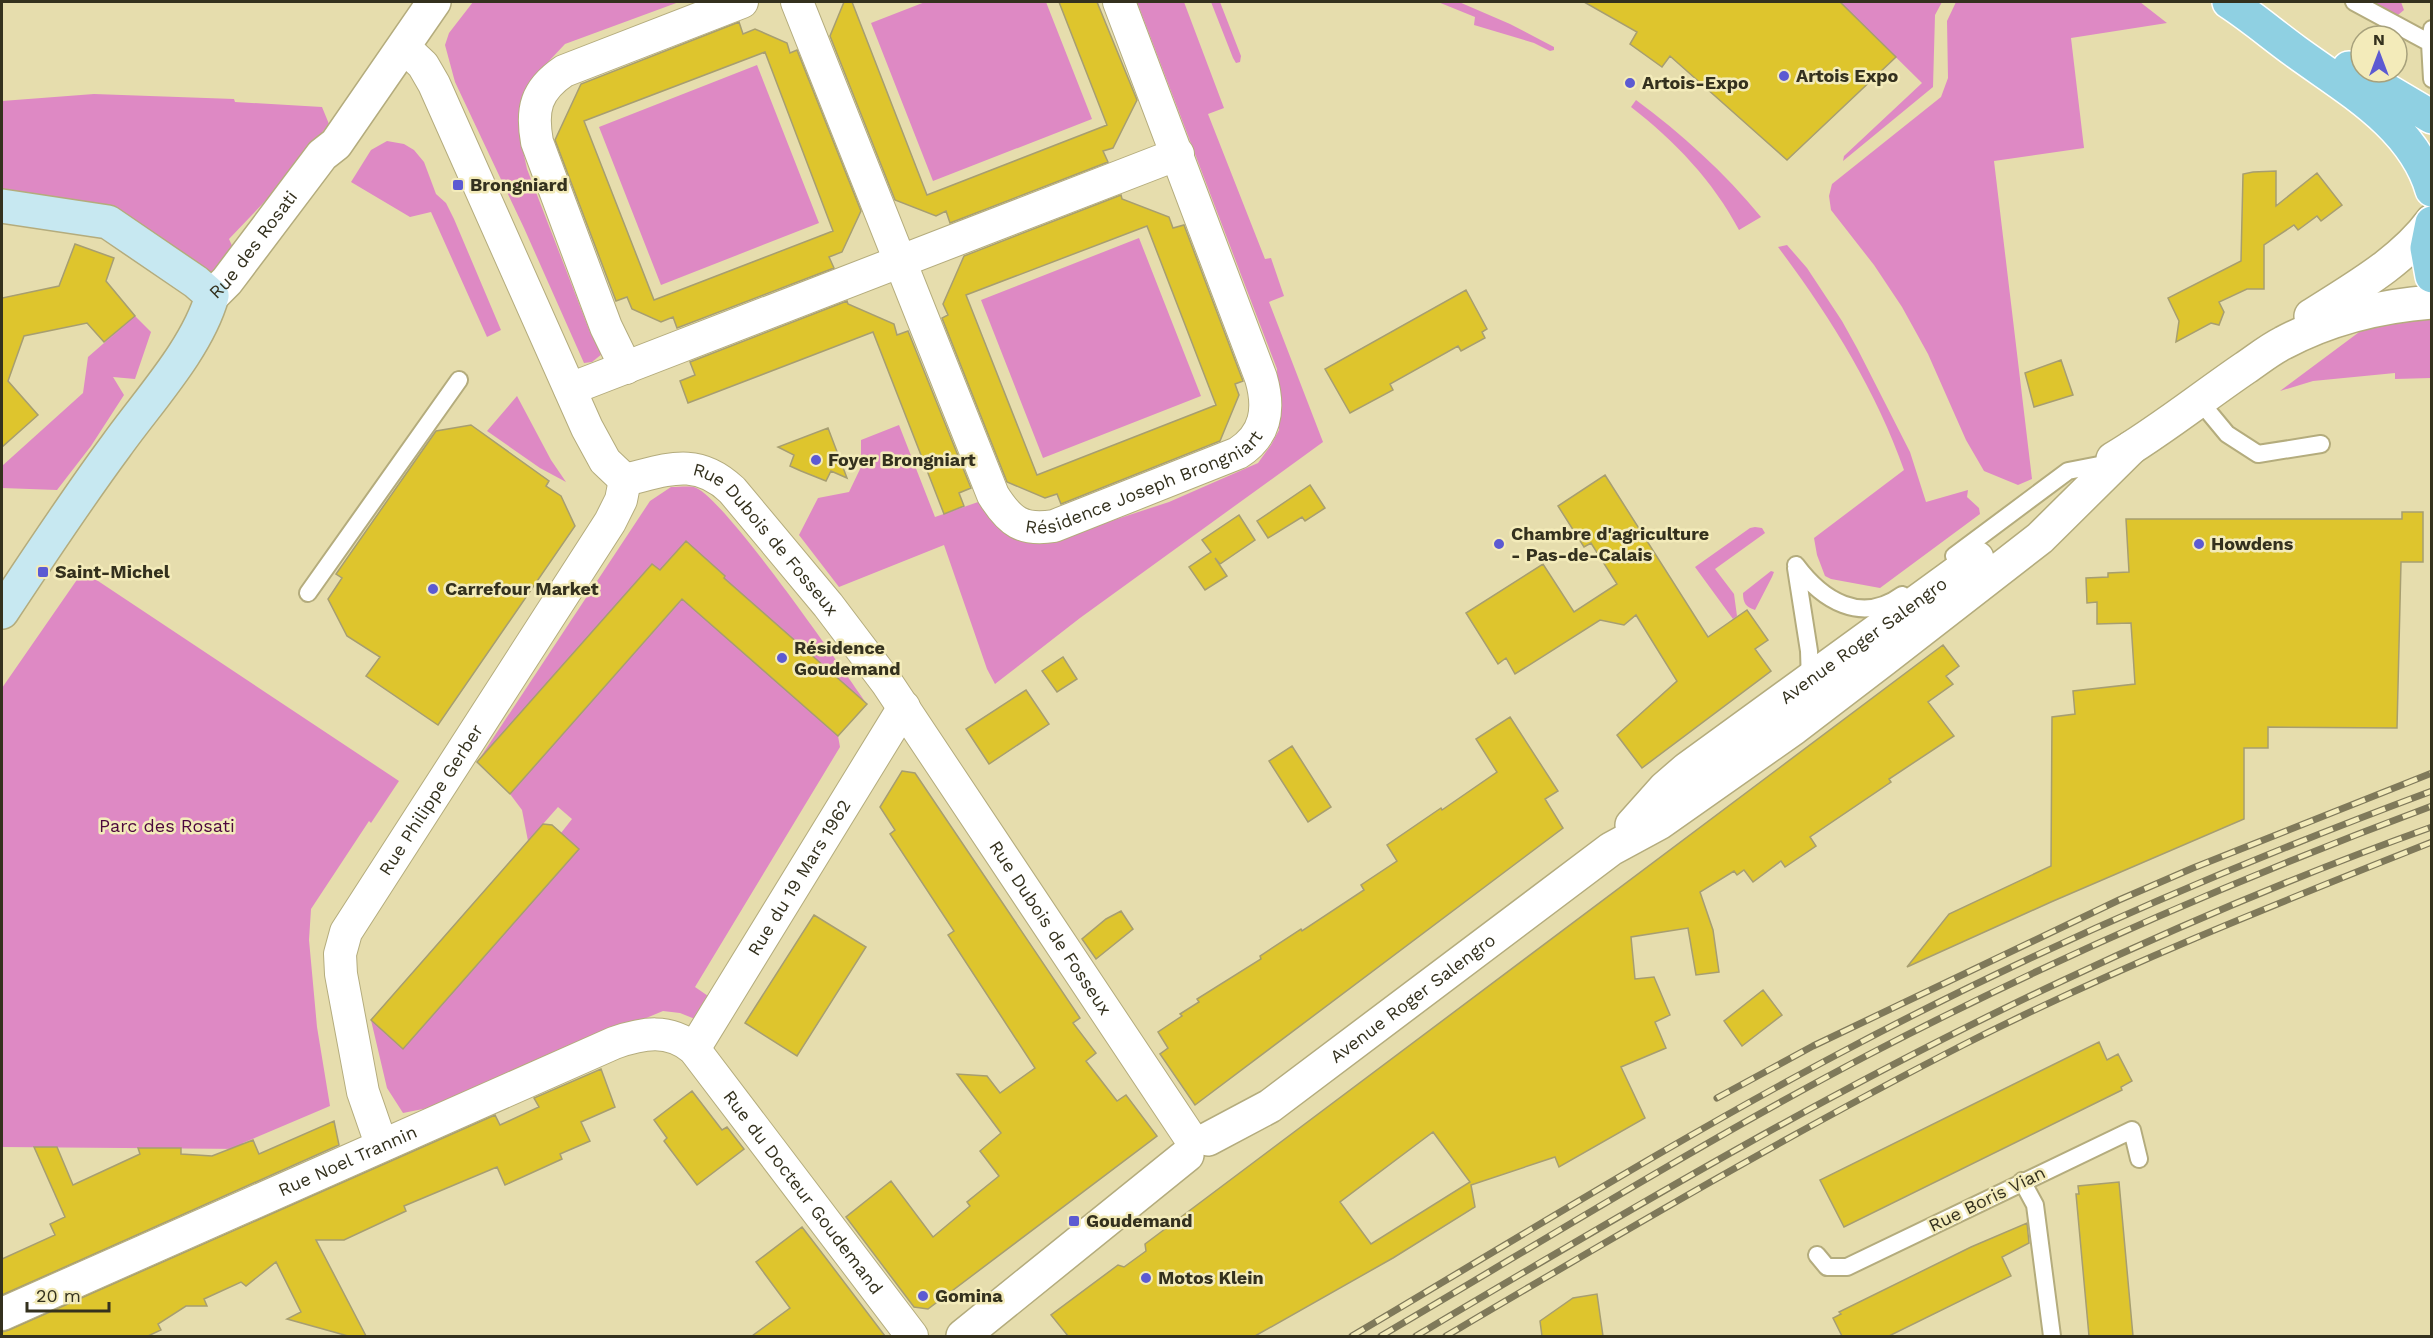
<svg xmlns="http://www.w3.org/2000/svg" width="2433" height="1338" font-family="'Work Sans',sans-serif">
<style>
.green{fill:#de89c4}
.building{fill:#dec52d;stroke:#a79e70;stroke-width:1.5;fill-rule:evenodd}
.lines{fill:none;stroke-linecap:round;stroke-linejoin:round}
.service-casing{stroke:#b4ac7d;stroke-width:20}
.minor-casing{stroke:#b4ac7d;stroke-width:34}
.tertiary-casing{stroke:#b4ac7d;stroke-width:36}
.secondary-casing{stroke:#b4ac7d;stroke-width:36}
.primary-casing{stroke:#fff;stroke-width:36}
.service{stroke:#fff;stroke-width:16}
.minor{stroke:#fff;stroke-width:32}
.tertiary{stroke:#fff;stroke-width:33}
.secondary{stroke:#c7e8f1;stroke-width:33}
.primary{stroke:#8fd0e2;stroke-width:33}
.rail-casing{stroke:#7f795a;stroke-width:7}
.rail{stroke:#f3ebba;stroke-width:4.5;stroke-dasharray:14;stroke-linecap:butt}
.poi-dot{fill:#5c5ad2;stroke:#f3ebba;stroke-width:2}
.labels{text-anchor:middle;stroke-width:5;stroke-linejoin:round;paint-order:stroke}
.poi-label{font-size:18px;font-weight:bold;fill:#34311e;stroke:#f3ebba;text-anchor:start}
.street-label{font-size:18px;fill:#34311e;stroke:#f3ebba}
.park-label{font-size:18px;fill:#4c083d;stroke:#f3ebba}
</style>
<rect width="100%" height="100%" fill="#e6ddad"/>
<path class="green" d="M473 2H679L565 44 535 76 525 96 520 137 527 169 590 332 595 330 602 354 592 362 584 363 524 228 455 82 445 45 449 33Z
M925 2H1046L1092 119 933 181 871 23Z
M1137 2H1184L1224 108 1208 114 1265 259 1271 258 1284 296 1269 302 1323 442 1080 618 995 684 987 669 944 545 839 587 799 535 818 498 849 492 861 467V440L899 425 935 517 981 501 999 526 1011 537 1031 540 1065 536 1169 502 1258 463 1271 445 1279 430 1277 369Z
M1211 2H1220L1241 56 1240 62 1236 63 1233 58Z
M1438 2H1459L1510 24 1554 47V50L1550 51 1534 43 1474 25 1475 17Z
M1840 2H1942L1935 15 1933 87 1843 161 1844 156 1922 83Z
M1956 2H2140L2167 23 2071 38 2084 148 1994 161 2032 479 2018 485 1984 471 1966 440 1928 354 1902 307 1874 265 1831 210 1829 196 1832 184 1941 97 1948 78 1947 21Z
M2371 2H2401L2404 10 2398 15Z
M757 65 819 223 661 285 599 127Z
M94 94 234 99 235 102 322 107 329 124 269 197 229 239 238 259 212 283 114 218 2 201V101Z
M1636 100C1681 133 1725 173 1761 217L1739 230C1713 181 1675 141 1631 107Z
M387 141 404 144 414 150 424 162 436 194 446 203 454 219 501 330 487 337 431 212 410 217 351 182 371 150Z
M1139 238 1201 396 1043 458 981 300Z
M1787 245 1807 268 1842 321 1857 348 1910 452 1926 502 1968 490 1967 497 1979 508 1980 514 1880 588 1831 579 1825 576 1817 555 1814 538 1904 470C1876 390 1829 315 1778 247Z
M135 316 151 332 135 379 113 377 124 395 91 446 57 490 2 488V466L83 393 88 357Z
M2431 318V378L2395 379V373L2313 381 2280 391 2370 324Z
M517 396 551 460 566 482 540 468 487 431Z
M671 487C678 487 688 486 694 487 723 495 843 670 867 704L724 578 725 576 686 541 660 570 652 564 476 764 650 501Z
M1755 527 1762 528 1765 533 1715 569 1734 594 1737 616 1733 619 1695 567 1750 528Z
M83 571 399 781 371 823 369 821 311 909 309 940 317 1027 330 1106 243 1143 245 1149 2 1147V688Z
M1771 571 1774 572 1772 577 1755 610C1746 607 1743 603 1743 593Z
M687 594 695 610 838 736 840 747 695 987 711 998 695 1019 680 1013 663 1011 433 1107 403 1113 387 1088 371 1020 403 1049 578 849 561 833 572 819 558 807 528 841 522 810 510 794Z"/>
<path class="building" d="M844 2H852L927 195 1107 125 1059 2H1097L1137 100 1113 148 1103 151 1108 162 950 223 946 211 936 216 895 200 830 36Z
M1584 2H1840L1896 57 1787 160 1670 56 1662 67 1630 44 1637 32Z
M739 22 743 34 755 29 787 43 790 53 797 50 861 211 842 252 829 257 834 268 677 328 673 317 661 322 632 309 627 297 616 301 555 140 581 84ZM765 52 833 231 654 300 584 121Z
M2276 171V206L2317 173 2342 205 2321 221 2317 216 2298 230 2294 225 2264 245V289H2247L2219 302 2224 312 2219 325 2211 323 2176 342 2179 321 2168 298 2241 261 2243 174 2253 172Z
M1121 195 1122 199 1169 217 1173 228 1184 225 1243 381 1235 384 1239 395 1220 441 1061 504 1057 494 1045 498 1007 482 942 318 948 315 943 304 964 256ZM1147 226 1216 405 1037 475 966 295Z
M75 244 114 258 106 281 135 316 104 342 87 323 24 336 8 381 38 415 2 447V298L59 286Z
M1466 290 1487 329 1482 332 1485 338 1461 351 1458 346 1390 384 1393 390 1350 413 1325 369Z
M847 301 848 304 894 324 897 335 908 331 971 488 959 493 964 506 944 514 873 332 688 403 680 381 695 375 690 362Z
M2061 360 2073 395 2034 407 2025 373Z
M471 425 549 481 546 486 561 496 575 526 438 725 366 676 380 657 347 636 328 599 342 578 336 574 436 431Z
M828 428 847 478 831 471 826 481 801 471 790 466 794 455 778 447Z
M1605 475 1708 637 1747 610 1768 640 1755 649 1771 671 1642 768 1617 735 1677 681 1636 615 1624 625 1600 620 1515 674 1506 658 1498 664 1466 613 1543 564 1574 612 1617 584 1591 543 1584 547 1558 506Z
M1310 485 1325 508 1305 521 1302 517 1268 538 1257 521Z
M2402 512H2423V562H2401L2397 728 2268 727V748H2244V819L2051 902 1907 967 1949 914 2051 866 2052 717 2075 714 2073 691 2135 684 2131 623 2097 624V602L2087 603 2086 578 2108 577V573L2129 572 2126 519H2402Z
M1239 515 1255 540 1220 564 1215 558 1227 576 1205 590 1189 567 1211 552 1202 540Z
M686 541 725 576 724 578 867 704 838 736 682 599 510 794 477 762 652 564 660 570Z
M1943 645 1959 666 1946 676 1953 684 1928 702 1954 736 1889 779 1891 782 1810 837 1816 846 1785 867 1781 861 1753 882 1744 870 1737 875 1734 871 1700 892 1713 930 1719 972 1696 975 1688 928 1631 937 1635 979 1654 977 1670 1015 1655 1022 1666 1048 1621 1067 1645 1118 1559 1167 1555 1157 1471 1185 1475 1207 1393 1258 1255 1336H1068L1051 1315 1118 1265 1124 1267 1146 1251 1145 1244ZM1433 1132 1470 1182 1371 1244 1340 1202Z
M1063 657 1077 679 1057 692 1042 671Z
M1026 690 1049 724 989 764 966 729Z
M1510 717 1558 791 1545 799 1563 828 1195 1105 1160 1054 1168 1048 1158 1032 1182 1016 1180 1014 1199 1002 1197 999 1261 959 1260 956 1301 929 1302 931 1364 890 1361 885 1397 861 1387 845 1441 808 1442 810 1497 772 1476 739Z
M1292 746 1331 807 1308 822 1269 761Z
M902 771 915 773 1080 1018 1073 1023 1096 1053 1086 1061 1117 1101 1126 1095 1157 1136 928 1309 914 1307 846 1217 891 1181 933 1237 970 1206 967 1202 999 1176 980 1151 1001 1133 957 1074 987 1076 1000 1093 1035 1068 948 935 954 931 890 834 895 830 880 807Z
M543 824 552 825 579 849 403 1049 371 1020Z
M1121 911 1133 929 1096 959 1082 939 1106 919Z
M814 915 866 947 797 1056 745 1023Z
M1763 990 1782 1015 1742 1046 1724 1021Z
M2099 1042 2107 1060 2118 1054 2132 1081 2121 1087 2122 1090 1844 1227 1820 1180Z
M601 1069 615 1107 581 1122 590 1141 560 1154 562 1159 505 1185 497 1167 404 1206 406 1211 344 1240H316L366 1336H348L287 1319 301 1312 276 1262 246 1286 241 1282 204 1299 207 1306H186L158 1324 161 1330 148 1336H2V1332L9 1330 495 1115 500 1125 539 1107 534 1098Z
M692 1091 722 1130 727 1127 744 1149 697 1185 664 1141 667 1138 654 1120Z
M334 1121 339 1145 2 1295V1259L55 1235 50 1224 65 1217 34 1147H57L73 1185 140 1154 138 1148H181V1154L212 1156 253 1140 259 1154Z
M2119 1182 2133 1336H2089L2076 1194H2079L2078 1186Z
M2027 1223 2029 1243 2002 1257 2011 1276 1889 1336H1842L1833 1318 1841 1314 1839 1312 1971 1247Z
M802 1227 825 1257 885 1336H752L790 1308 756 1262Z
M1597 1294 1603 1336H1542L1540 1321 1573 1298Z"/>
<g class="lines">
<defs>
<path id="service" d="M2354 2 2430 43
M2432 29 2430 43 2432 79
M2198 399 2227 434 2258 454 2321 444
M1954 556 2068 471 2104 464
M1796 565C1822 600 1861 625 1902 595
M1796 568 1809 651 1810 682
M308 593 459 380
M2022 1181 2035 1205 2052 1336
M1817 1255 1827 1267H1847L2132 1130 2139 1159"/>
<g id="minor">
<path id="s1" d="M797 2 993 495C1010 522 1022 531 1054 526L1238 453C1266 435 1270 409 1261 378L1119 2"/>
<path id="s2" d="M404 47 423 65 434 84 587 428 605 461 625 480C667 470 696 456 732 490L828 605 887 683 1189 1136"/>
<path d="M626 368 606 327 537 142C531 109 536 90 564 71L742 2"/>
<path d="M570 389 1178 154"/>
<path id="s3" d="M694 1049 904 707"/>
<path id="s4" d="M381 1144 363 1092 341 974 340 954 346 932 610 522 621 500 625 480"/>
<path id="s5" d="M2 1314 614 1043C643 1033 669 1028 694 1049L912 1336"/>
</g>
<g id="tertiary">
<path id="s6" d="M212 296 227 281 322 155 336 144 434 2"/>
<path d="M2311 316C2353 289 2402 262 2432 221"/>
<path d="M2113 459C2159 432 2201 398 2245 368 2257 360 2269 350 2283 343 2330 318 2379 306 2432 302"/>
<path id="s7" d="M1632 825 1665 788 1687 769 1977 558"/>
<path id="s8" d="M1208 1139 1270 1106 1611 849 1659 823 1794 728 1883 660 2040 538 2131 448"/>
<path d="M963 1336 1187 1155"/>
</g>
<path id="secondary" d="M2 206 108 222 196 282 212 296C197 349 148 401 116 446 76 500 39 556 2 612"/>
<path id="primary" d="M2229 2C2252 17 2273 35 2295 51 2347 89 2413 125 2432 190
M2349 68 2432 117
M2432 223 2427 248 2432 276"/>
</defs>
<use href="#service" class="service-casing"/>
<use href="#minor" class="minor-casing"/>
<use href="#tertiary" class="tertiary-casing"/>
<use href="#secondary" class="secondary-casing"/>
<use href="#primary" class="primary-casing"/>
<use href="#service" class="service"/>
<use href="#minor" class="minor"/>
<use href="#tertiary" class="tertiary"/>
<use href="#secondary" class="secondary"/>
<use href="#primary" class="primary"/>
<defs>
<path id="rail" d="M1717 1098 1813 1046 2119 900 2193 868 2432 773
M1352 1336C1515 1240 1675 1140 1842 1052 2032 951 2230 866 2432 791
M1381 1336C1543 1241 1702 1142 1868 1055 2050 960 2239 878 2432 806
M1416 1336C1627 1211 1839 1085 2062 981 2183 924 2306 872 2432 827
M1446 1336C1616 1236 1787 1135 1963 1045 2115 968 2273 905 2432 842"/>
</defs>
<use href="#rail" class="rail-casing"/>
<use href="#rail" class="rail"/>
</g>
<g class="poi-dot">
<circle cx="1784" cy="76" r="6"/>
<circle cx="1630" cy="83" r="6"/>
<rect x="452" y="179" width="12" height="12" rx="3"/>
<circle cx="816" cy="460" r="6"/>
<circle cx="1499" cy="544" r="6"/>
<circle cx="2199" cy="544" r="6"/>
<rect x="37" y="566" width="12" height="12" rx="3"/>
<circle cx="433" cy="589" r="6"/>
<circle cx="782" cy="658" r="6"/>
<rect x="1068" y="1215" width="12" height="12" rx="3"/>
<circle cx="1146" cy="1278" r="6"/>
<circle cx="923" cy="1296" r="6"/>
</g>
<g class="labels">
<g class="poi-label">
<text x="1796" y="82">Artois Expo</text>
<text x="1642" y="89">Artois-Expo</text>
<text x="470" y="191">Brongniard</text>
<text x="828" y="466">Foyer Brongniart</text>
<text x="1511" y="540">Chambre d'agriculture<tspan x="1511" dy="21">- Pas-de-Calais</tspan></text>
<text x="2211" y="550">Howdens</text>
<text x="55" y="578">Saint-Michel</text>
<text x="445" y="595">Carrefour Market</text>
<text x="794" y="654">Résidence<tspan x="794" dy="21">Goudemand</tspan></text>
<text x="1086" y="1227">Goudemand</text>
<text x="1158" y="1284">Motos Klein</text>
<text x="935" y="1302">Gomina</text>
</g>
<g class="street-label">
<text dy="6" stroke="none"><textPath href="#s6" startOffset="66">Rue des Rosati</textPath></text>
<text dy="6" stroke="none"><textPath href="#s1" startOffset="704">Résidence Joseph Brongniart</textPath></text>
<text dy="6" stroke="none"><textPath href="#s2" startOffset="662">Rue Dubois de Fosseux</textPath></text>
<text dy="6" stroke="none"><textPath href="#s7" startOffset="297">Avenue Roger Salengro</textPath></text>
<text dy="6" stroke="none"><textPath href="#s4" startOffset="375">Rue Philippe Gerber</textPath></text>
<text dy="6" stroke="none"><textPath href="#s3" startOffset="201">Rue du 19 Mars 1962</textPath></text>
<text dy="6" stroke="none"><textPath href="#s2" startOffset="1146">Rue Dubois de Fosseux</textPath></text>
<text dy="6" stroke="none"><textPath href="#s8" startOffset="249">Avenue Roger Salengro</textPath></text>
<text dy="6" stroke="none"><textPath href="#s5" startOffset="378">Rue Noel Trannin</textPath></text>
<text dy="6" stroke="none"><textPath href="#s5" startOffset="934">Rue du Docteur Goudemand</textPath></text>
<text transform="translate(1987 1199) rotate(-26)" y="6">Rue Boris Vian</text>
</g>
<g class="park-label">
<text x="167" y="832">Parc des Rosati</text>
</g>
</g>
<rect width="2433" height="1338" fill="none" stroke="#34311e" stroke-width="6"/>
<g transform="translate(2379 54)"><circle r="28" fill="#f3ebba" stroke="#a7a17c" stroke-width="1.5"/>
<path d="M0-4.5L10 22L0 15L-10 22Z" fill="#5c5ad2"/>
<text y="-9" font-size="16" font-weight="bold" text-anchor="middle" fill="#34311e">N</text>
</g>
<path d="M27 1302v9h82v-9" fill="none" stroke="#34311e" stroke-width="3"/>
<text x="36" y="1302" font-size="18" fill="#34311e" stroke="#f3ebba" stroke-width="4.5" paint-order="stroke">20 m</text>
</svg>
